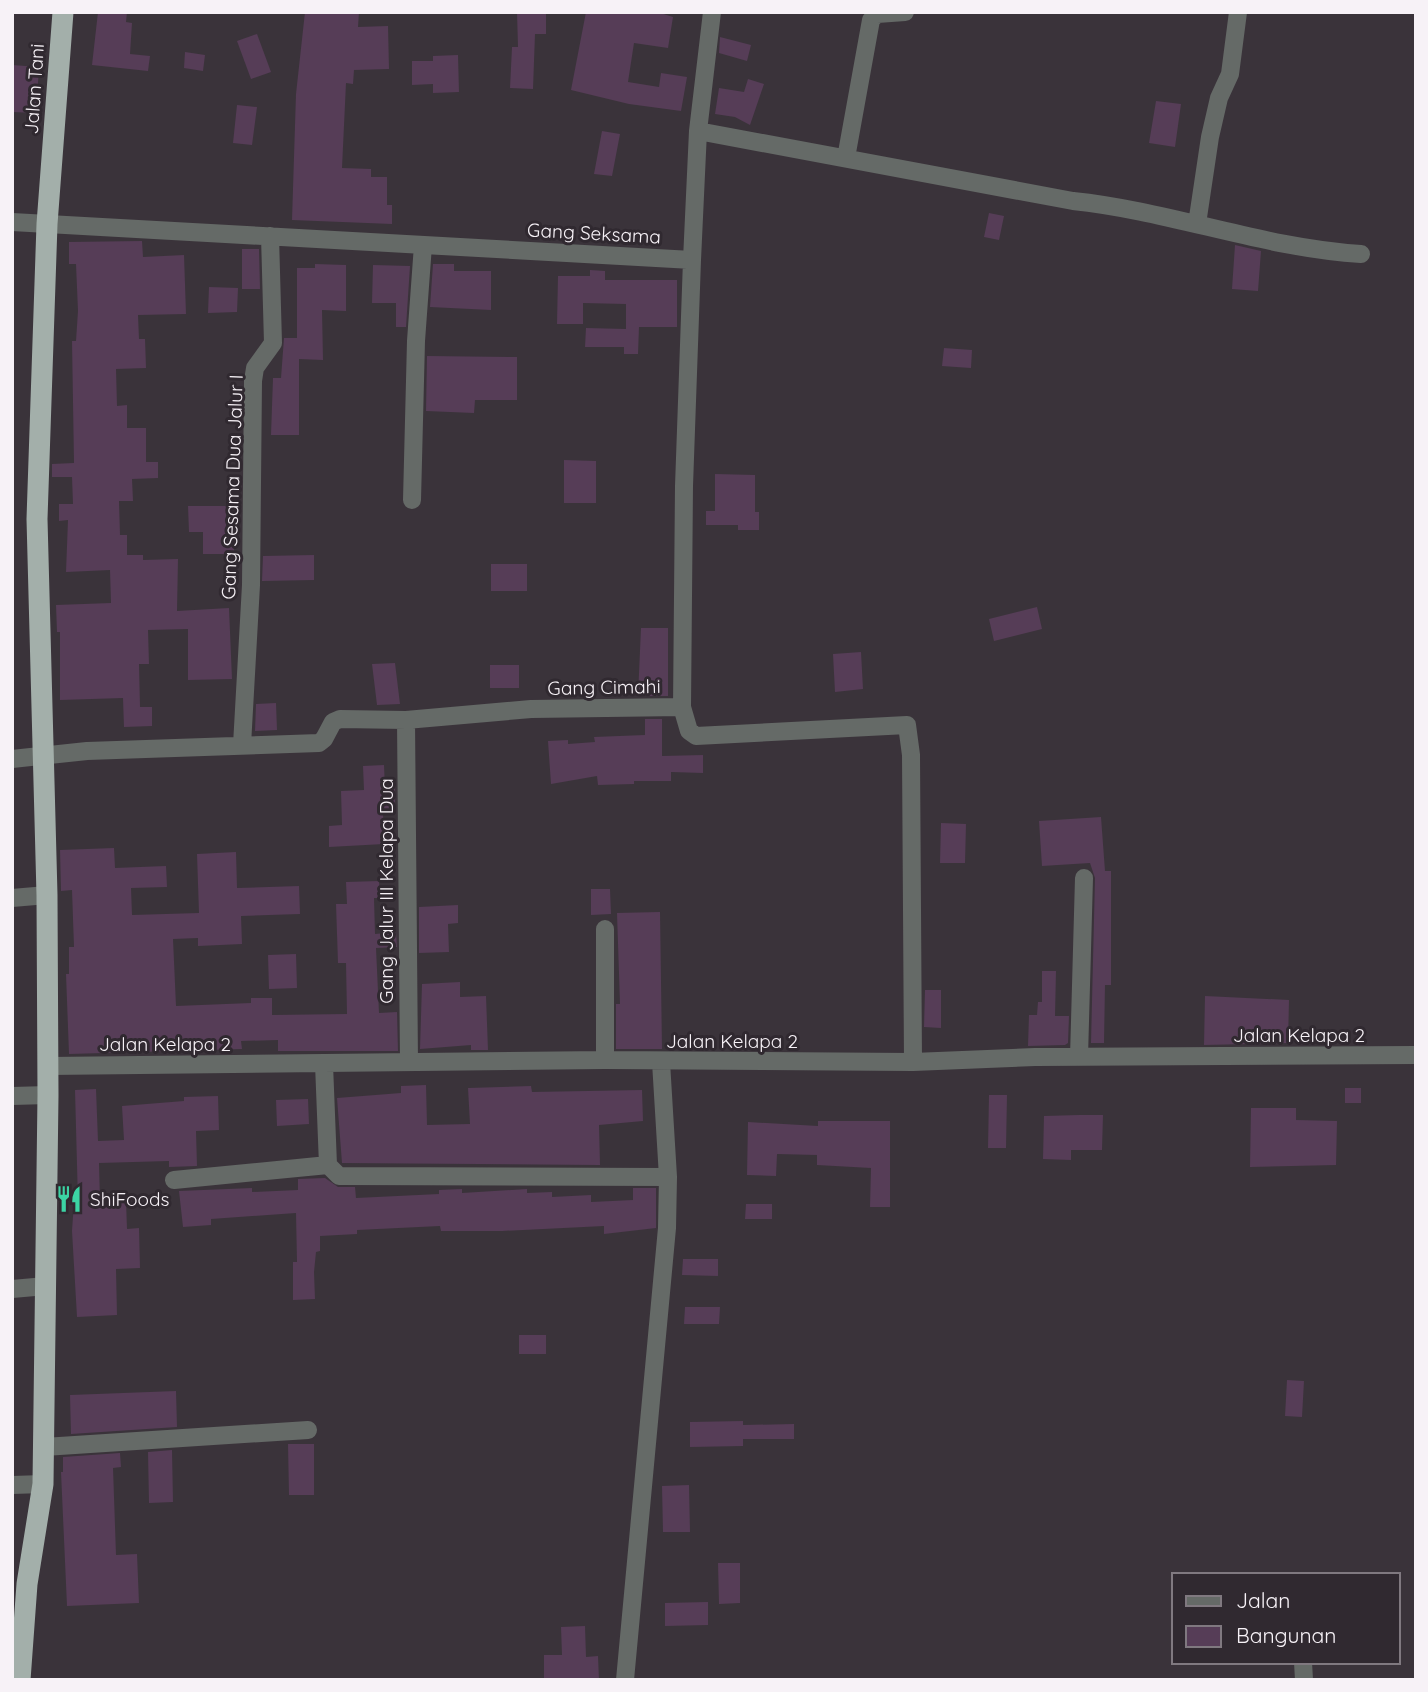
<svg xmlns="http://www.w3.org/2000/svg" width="1428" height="1692" font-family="Quicksand,sans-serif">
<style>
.building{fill:#563d57}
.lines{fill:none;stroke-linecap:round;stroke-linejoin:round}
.street{stroke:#656a67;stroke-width:18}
.highway{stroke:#a3afaa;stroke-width:21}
.labels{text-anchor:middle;stroke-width:6;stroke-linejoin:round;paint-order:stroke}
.street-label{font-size:19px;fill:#f7f2f7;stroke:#302930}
.poi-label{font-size:19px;fill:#f7f2f7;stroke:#302930;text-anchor:start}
</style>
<rect width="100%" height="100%" fill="#3a333a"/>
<path class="building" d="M98 12H127L126 22 132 23 130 54 150 56 148 71 92 65Z
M305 12H359L358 27 388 26 389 69 354 70 353 84 346 83 342 168 371 169V177H387V205H392V224L292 220 296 94Z
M517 12H546V34H535L533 89 510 88 512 47H518Z
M586 12H657L673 17 668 48 634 43 628 82 659 87 661 73 687 77 681 111 629 104 571 90Z
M257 34 271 72 251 79 237 41Z
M720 37 751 45 747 61 719 53Z
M185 52 205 55 203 71 184 68Z
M458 55 459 92 433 93V84L412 85V61H433V56Z
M12 65 39 67 36 113 12 112Z
M748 79 764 84 750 125 735 117 715 114 719 88 744 92Z
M1156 101 1181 104 1175 147 1149 143Z
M237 105 257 107 252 145 233 143Z
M602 131 620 134 612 176 594 174Z
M989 213 1004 216 999 240 984 237Z
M142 241 143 257 184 255 186 314 138 315 139 339H145L146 368 116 369 117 406 127 405V428H146V462H158V478L132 479 133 501H119L120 535H127V555H143V560L178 559 177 611 229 608 232 679 188 680V629L148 630 149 664H139L140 707H152V726L124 727 123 698 60 700V632H57L56 605 111 603 110 570 66 572 68 520 59 521V504H73L72 477H52V464L74 463 72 341H76L78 311 76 264H69V242Z
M1235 245 1261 251 1258 291 1232 289Z
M242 249H259L260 289H242Z
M315 264 346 265V311L322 310 323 360 299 359V435H271L273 378H281L284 338H297V268H315Z
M433 264H454V271H491V310L430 307Z
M373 265 410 266 406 327H396V303H372Z
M590 270 605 271V280H677V327H639L638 354H624V347H585L586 328 626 329V304L583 303V324H557L558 276H590Z
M209 287 238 288 237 312 208 313Z
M944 348 972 350 971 368 942 366Z
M427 356 517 357V400H475L474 413 426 411Z
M564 460 596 461V503H564Z
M715 474 755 475V512H759V530H738V525H706V511H715Z
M188 506H226V541H234V554H203V532H189Z
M314 555V580L262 581 263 556Z
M491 564H527V591H491Z
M1037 607 1042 629 994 641 989 619Z
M641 628H668V696H638Z
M861 652 863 689 835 692 833 654Z
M395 663 400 704 377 705 372 664Z
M490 665H519V688H490Z
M276 703 277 730 255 731 256 704Z
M645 719H662V756L703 755V773L671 772V781H634V784L598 785 597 776 551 784 548 741 568 740V744L595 742 594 737 645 735Z
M384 765 385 789 395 788V812L383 813 384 844 329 847V826L342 825 341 791 364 790 363 766Z
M1101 817 1105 871H1111V985H1105L1104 1043H1091L1095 878 1090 863 1042 866 1039 821Z
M941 823 966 824 965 863H940Z
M114 848 115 868 166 866 167 887 131 888 132 915 199 913 197 854 236 852 237 888 299 886 300 914 241 916 242 944 198 946V938L173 939 176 1006 251 1003V998H272V1015L347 1014 346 963H338L336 904H347L346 882 379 881 380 898H374L375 934 396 932 397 947 376 948 379 1013 397 1012 398 1051H278V1040L241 1041 242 1049 69 1054 66 974H69V947H74L72 890 61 891 60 850Z
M591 889H610L611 914 591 915Z
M458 905V923L448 924 449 952 419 953V907Z
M660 912 662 1049H616V1004H620L617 913Z
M296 954 297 988 269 989 268 955Z
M1042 971H1056L1055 1016H1069L1068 1043 1065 1045 1028 1046 1029 1015H1037L1038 1002H1042Z
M460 982V997L486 996 488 1050H471V1045L420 1049 422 984Z
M925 990H941V1028L924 1027Z
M1205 996 1289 1000 1288 1043 1204 1045Z
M426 1085 427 1125 470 1124 468 1088 531 1086 532 1092 642 1090 643 1121 599 1125 600 1165 342 1163 337 1098 401 1093V1086Z
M1345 1088H1361V1103H1345Z
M96 1089 98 1141 124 1140 122 1106 184 1101V1097L218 1096 219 1130 196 1131 197 1166 169 1167V1161L99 1163 100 1201H126L127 1229 139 1228 140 1268 116 1269 117 1315 77 1317 72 1231 74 1202H78L75 1090Z
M989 1095H1007L1006 1148H988Z
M308 1099 309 1124 277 1126 276 1100Z
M1251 1108H1296V1120L1337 1121 1336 1165 1250 1167Z
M1079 1115H1103L1102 1150H1071V1160L1043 1159 1044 1116Z
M818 1121H890V1207H870L871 1168 817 1165V1155L777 1154 776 1176 747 1175 748 1122 818 1126Z
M325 1178 338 1187H355L356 1198 439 1194V1190L462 1189V1193L527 1189V1193L552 1192V1197L591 1195V1202L633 1200V1188H656V1228L604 1234V1226L502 1231H441L440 1226 357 1230V1234L320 1236V1251L316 1252 314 1272 315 1299 293 1300V1262H297L296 1213 211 1219V1225L183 1227 179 1191 252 1188V1192L298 1190V1179Z
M746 1204H772V1219H745Z
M683 1259H718V1276L682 1275Z
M685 1307H720L719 1324H684Z
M519 1335H546V1354H519Z
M1287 1380 1304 1381 1302 1417 1285 1416Z
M176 1391 177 1427 71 1434 70 1395Z
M743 1421V1425L794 1424V1439H743V1446L690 1447V1422Z
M288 1444H314V1495H289Z
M172 1450 173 1502 149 1503 148 1452Z
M120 1453 121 1467 113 1468 116 1555 137 1554 139 1603 67 1606 61 1472H63V1457Z
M689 1485 690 1532H663L662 1486Z
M718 1563H740V1603L719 1604Z
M708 1602V1625L665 1626V1603Z
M585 1626 586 1657 598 1656 599 1680H544V1655H562L561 1627Z"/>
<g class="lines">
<path class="street" d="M712 12 698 131 1073 201C1170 211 1263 248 1361 254
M846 158 871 20 877 14 905 12
M12 222 692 260 684 486 682 707
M1197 224 1210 137 1219 98 1230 74 1238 12
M692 260 698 131
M412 500 416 341 423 245
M406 720 409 1062
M242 745 251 585 253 381 255 368 273 343 270 236
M12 759 87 751 319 743 324 739 333 722 340 719 406 720 531 709 682 707 689 731 696 736 907 725 911 755 913 1062
M12 898 47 895
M605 929V1060
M1079 1057 1084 878
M324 1064 328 1165 339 1176 668 1177
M48 1066 605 1060 913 1062 1035 1057 1416 1055
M12 1096 48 1095
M174 1180 328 1165
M12 1289 46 1286
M44 1447 308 1430
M12 1485 43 1484
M1303 1662 1304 1680
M625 1680 667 1228 668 1177 661 1062"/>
<path class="highway" d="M20 1680 27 1584 43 1484 48 1095 47 895 37 519 47 224 63 12"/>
</g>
<defs>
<symbol id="restaurant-bare" viewBox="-9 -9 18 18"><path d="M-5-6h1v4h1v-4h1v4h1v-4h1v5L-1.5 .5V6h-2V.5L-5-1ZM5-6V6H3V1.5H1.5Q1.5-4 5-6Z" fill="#3cd4a4" stroke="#302930" stroke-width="2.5" paint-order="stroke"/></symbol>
</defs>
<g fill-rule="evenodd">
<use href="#restaurant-bare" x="50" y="1180" width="38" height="38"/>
</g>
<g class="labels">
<g class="street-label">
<text transform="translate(34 89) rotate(-86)" y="7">Jalan Tani</text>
<text transform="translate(594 233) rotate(3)" y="7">Gang Seksama</text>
<text transform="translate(232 487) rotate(-88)" y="7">Gang Sesama Dua Jalur I</text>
<text transform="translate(604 687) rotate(-1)" y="7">Gang Cimahi</text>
<text transform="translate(386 891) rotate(-90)" y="7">Gang Jalur III Kelapa Dua</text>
<text x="1299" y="1042">Jalan Kelapa 2</text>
<text x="732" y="1048">Jalan Kelapa 2</text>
<text x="165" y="1051">Jalan Kelapa 2</text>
</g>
<g class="poi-label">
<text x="90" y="1206">ShiFoods</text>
</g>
</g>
<rect width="1428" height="1692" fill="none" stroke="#f7f2f7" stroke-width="28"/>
<rect x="1172" y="1573" width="228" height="91" fill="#302930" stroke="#807980" stroke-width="2"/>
<rect x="1186" y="1596" width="35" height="10" fill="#656a67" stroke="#807980" stroke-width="2"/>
<text x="1236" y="1608" font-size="21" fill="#f7f2f7">Jalan</text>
<rect x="1186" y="1626" width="35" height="21" fill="#563d57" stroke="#807980" stroke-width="2"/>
<text x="1236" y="1643" font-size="21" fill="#f7f2f7">Bangunan</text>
</svg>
